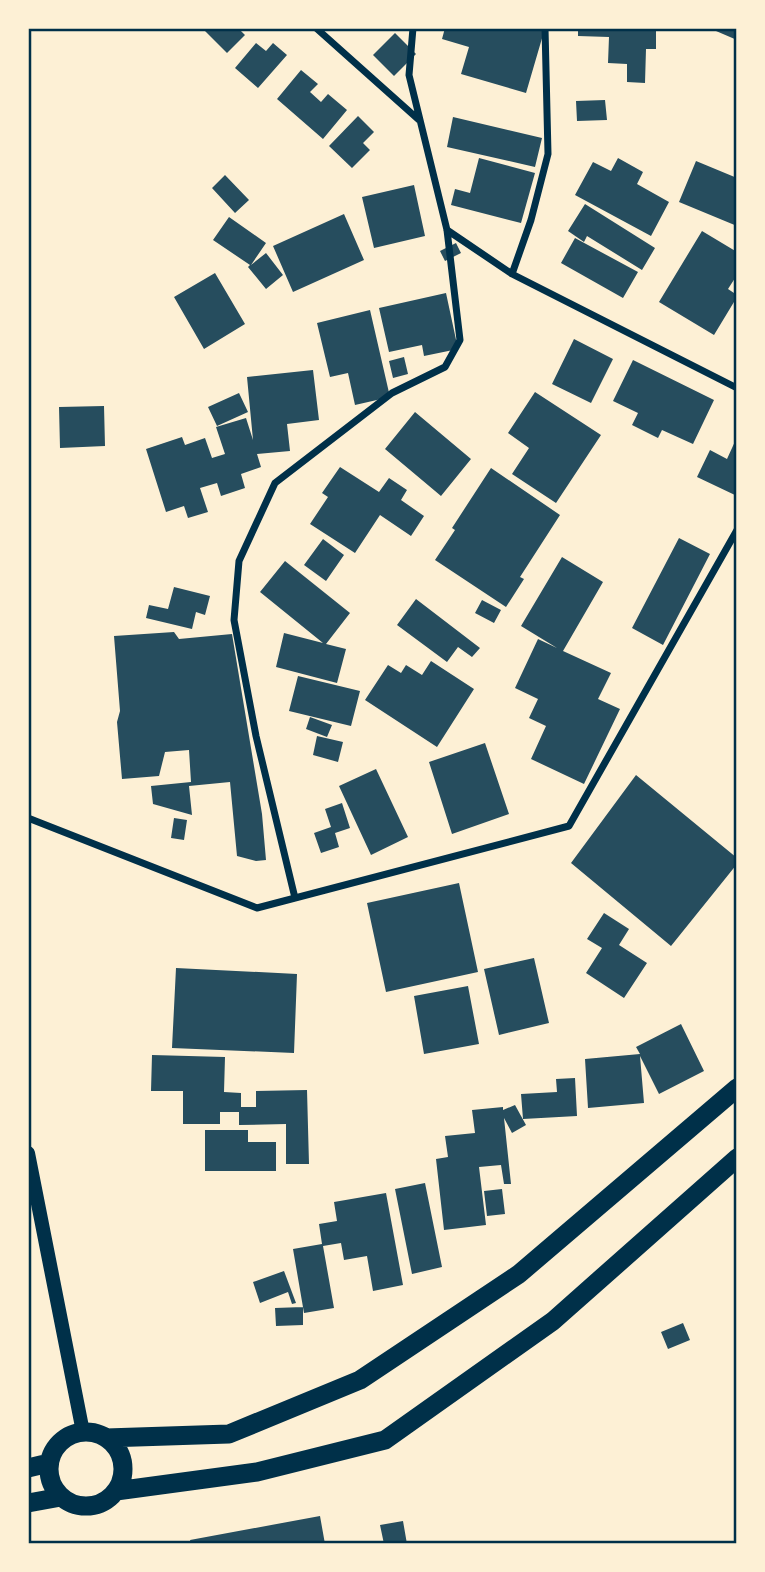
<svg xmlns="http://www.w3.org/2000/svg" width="765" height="1572" font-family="'Fira Sans Condensed',sans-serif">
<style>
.building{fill:#264d5e}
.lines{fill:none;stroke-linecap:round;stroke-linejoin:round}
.minor{stroke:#003049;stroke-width:7}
.secondary{stroke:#003049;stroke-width:14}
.trunk{stroke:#003049;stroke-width:19}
.neatline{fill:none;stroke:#003049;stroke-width:2.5}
</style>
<rect width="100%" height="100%" fill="#fdf0d5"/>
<path class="building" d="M206 28H238L245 35 227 53 204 30Z
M445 28H545L526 93 461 74 469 47 442 39Z
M578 28H656V49H646L645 83 627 82V64L608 63 609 37 578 36Z
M709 28H737V40Z
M395 33 416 54 394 76 373 55Z
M256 43 266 51 273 43 287 55 258 88 235 68Z
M301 70 318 84 310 92 321 102 328 94 347 110 323 139 277 99Z
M605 100 607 120 577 121 576 101Z
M358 116 374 132 363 143 370 150 352 168 329 146Z
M453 117 542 138 535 167 447 147Z
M479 158 535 173 521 223 451 205 455 189 470 193Z
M618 158 643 172 637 184 669 202 651 236 575 195 593 162 611 171Z
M696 161 737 178V226L679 202Z
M225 175 249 200 235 213 212 188Z
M414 185 425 236 374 248 362 197Z
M585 204 655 248 642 270 587 236 584 242 568 231Z
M344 214 364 260 293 292 273 246Z
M229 217 266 243 251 265 266 253 283 275 266 289 248 267 250 265 213 240Z
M702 231 737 252V275L728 289 737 295V297L714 335 659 302Z
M575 238 638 272 623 298 561 263Z
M456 243 461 253 445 261 440 251Z
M215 273 245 324 204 349 174 297Z
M446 293 458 349 424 356 422 345 389 352 379 308Z
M370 310 390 397 355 405 348 373 330 377 317 323Z
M574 339 613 359 591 403 552 384Z
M404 357 408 374 393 378 389 361Z
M633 360 714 400 693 444 662 430 658 438 632 425 638 413 613 401Z
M313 370 319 420 287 424 290 451 257 454 261 467 241 474 245 488 221 496 217 483 200 488 208 512 188 518 184 506 166 512 146 449 182 437 185 445 205 438 212 458 225 454 216 427 246 418 253 440 247 377Z
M535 392 601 435 556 503 512 474 529 448 508 433Z
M239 393 248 412 217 426 208 407Z
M104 406 105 446 60 448 59 407Z
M415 412 471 459 441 496 385 449Z
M737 437V496L697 477 710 450 727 459Z
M340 467 379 492 389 478 407 490 401 500 424 516 411 536 380 515 355 553 310 524 328 497 322 493Z
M491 468 560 515 520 577 524 579 506 607 435 560 455 530 452 528Z
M679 538 710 554 663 645 632 628Z
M323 539 344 555 326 581 304 565Z
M562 557 603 582 563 651 611 673 598 699 620 709 584 784 531 759 546 726 529 718 538 699 515 688 538 639 557 648 521 626Z
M285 561 350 613 326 644 346 649 337 683 276 667 284 633 323 643 260 592Z
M174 587 210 596 205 615 196 612 192 629 146 618 149 605 168 609Z
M416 599 480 648 472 657 458 647 447 662 397 625Z
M482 600 501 610 494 623 475 613Z
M174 632 179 639 232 634 262 814 266 860 256 861 237 856 230 782 189 786 192 815 153 804 151 786 191 782 189 750 165 752 159 776 122 779 117 722 120 711 114 636Z
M431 661 474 689 437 747 365 700 388 665 401 673 406 665 422 675Z
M298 676 360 691 351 726 289 711Z
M310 717 332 725 327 737 306 729Z
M317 736 343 742 338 762 313 755Z
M485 743 509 814 452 834 429 762Z
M376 769 408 837 371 855 339 786Z
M636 775 737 858V864L671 946 571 863Z
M342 803 350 828 335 833 339 847 321 853 314 833 331 827 325 809Z
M174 818 187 820 184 840 171 838Z
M459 883 478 972 386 992 367 903Z
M604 913 629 929 619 945 647 963 624 998 586 973 602 948 587 939Z
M534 958 549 1023 499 1035 484 969Z
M176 968 297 974 294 1053 172 1048Z
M468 986 479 1044 424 1054 414 996Z
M681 1024 704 1071 659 1094 640 1056 644 1103 588 1108 585 1059 640 1054 636 1047Z
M152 1055 225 1057 224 1092 241 1093V1107H256V1091L307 1090 309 1164H286V1124L239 1125V1112H220V1124H183V1091H151Z
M575 1078 577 1116 523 1119 521 1094 557 1092 556 1079Z
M515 1105 526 1125 512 1133 504 1118 511 1184H504L501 1165 479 1167 486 1225 444 1230 436 1159 448 1157 445 1136 475 1133 472 1110 503 1107V1110Z
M205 1130H248V1142H276V1171H205Z
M425 1183 442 1267 412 1274 395 1189Z
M502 1189 505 1214 487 1216 484 1191Z
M386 1193 403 1285 373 1291 367 1256 344 1260 341 1243 323 1246 334 1308 304 1313 293 1249 322 1244 319 1224 337 1221 334 1202Z
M284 1271 296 1303 292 1304 288 1292 260 1303 253 1282Z
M303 1307V1325L276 1326 275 1308Z
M683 1323 690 1340 668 1349 661 1332Z
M320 1516 325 1544H191L190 1540Z
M403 1521 407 1544H384L380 1525Z"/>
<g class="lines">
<path class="minor" d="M316 28 419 120
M447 230 512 274 737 388
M512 274 531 220 548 154 545 28
M28 818 257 908 569 826 737 530
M295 898 256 736 234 620 239 561 275 483 392 393 445 367 460 340 447 230 409 75 413 28"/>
<path class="secondary" d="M28 1153 83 1432"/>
<path class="trunk" d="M49 1469a37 37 0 1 1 74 0a37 37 0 1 1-74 0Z
M106 1438 229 1434 360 1380 519 1274 737 1088
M28 1468 49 1463
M116 1491 257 1472 385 1440 553 1321 737 1158
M28 1503 61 1497"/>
</g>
<rect width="765" height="1572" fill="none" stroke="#fdf0d5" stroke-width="60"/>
<rect x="30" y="30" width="705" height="1512" class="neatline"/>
</svg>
